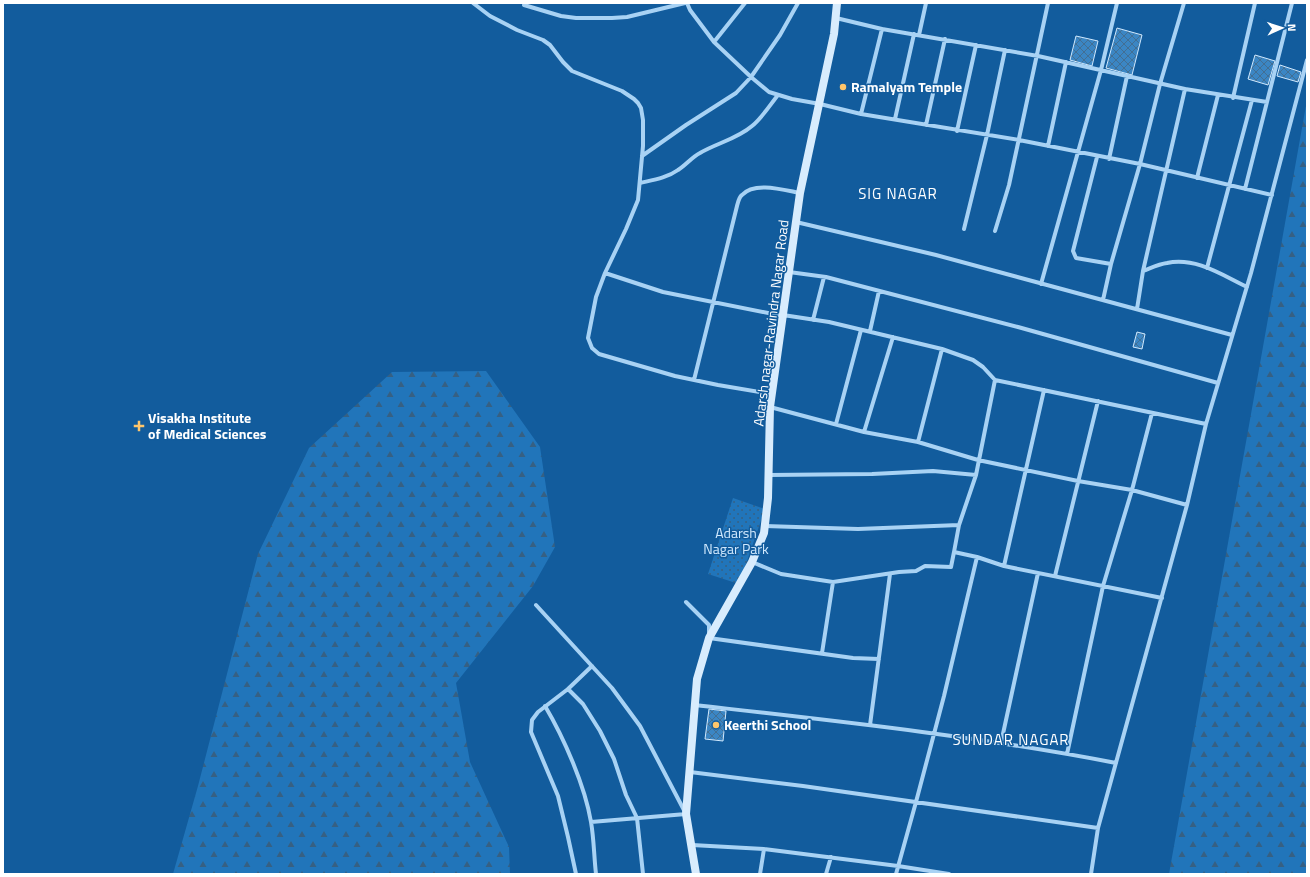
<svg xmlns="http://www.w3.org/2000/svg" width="1310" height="877" font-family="'Titillium Web',sans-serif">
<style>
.forest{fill:url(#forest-firs)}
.park{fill:url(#park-dots)}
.building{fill:url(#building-cross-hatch);stroke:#d0e9fe}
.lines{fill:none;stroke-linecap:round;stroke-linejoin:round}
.street{stroke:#a8d2f4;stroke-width:4}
.secondary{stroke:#d8ecfd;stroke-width:8}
.poi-dot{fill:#ffc66b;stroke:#125c9d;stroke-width:1.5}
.labels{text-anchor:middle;stroke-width:3;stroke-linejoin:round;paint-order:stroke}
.poi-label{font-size:14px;font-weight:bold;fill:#fff;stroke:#125c9d;text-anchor:start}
.street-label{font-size:14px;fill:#fff;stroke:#125c9d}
.park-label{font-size:14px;fill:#d0e9fe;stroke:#125c9d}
.neighbourhood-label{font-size:15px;letter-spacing:1px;fill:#fff;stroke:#125c9d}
</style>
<defs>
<pattern id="forest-firs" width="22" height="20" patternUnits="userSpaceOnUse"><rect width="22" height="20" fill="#2175ba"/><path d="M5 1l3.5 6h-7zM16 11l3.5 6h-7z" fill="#366083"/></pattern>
<pattern id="park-dots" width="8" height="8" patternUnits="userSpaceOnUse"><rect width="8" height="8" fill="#2175ba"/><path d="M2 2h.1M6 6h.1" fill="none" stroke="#366083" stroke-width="1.8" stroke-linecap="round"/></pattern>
<pattern id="building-cross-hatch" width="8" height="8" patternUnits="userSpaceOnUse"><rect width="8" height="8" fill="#3b86c4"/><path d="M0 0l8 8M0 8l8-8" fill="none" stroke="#426f94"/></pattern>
</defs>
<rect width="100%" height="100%" fill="#125c9d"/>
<path class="forest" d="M1307 100V874H1169Z
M486 371 540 447 555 547 533 586 456 683 470 762 509 847 510 874H173L198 786 258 554 309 448 392 372Z"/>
<path class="park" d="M733 498 765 509 739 584 708 574Z"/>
<path class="building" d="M1117 28 1142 35 1132 75 1106 68Z
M1076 36 1098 41 1092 66 1070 60Z
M1255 55 1275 61 1268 85 1248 79Z
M1280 65 1301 72 1298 82 1277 76Z
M1137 332 1145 334 1142 349 1133 347Z
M709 709 726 711 723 741 705 739Z"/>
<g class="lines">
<path class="street" d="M473 3 490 16 517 30 543 40 550 45 563 62 572 71 622 91 634 99 638 103 641 108 643 120V146L638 200 626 229 605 273 596 297 588 338 592 348 599 354 675 376 718 385 772 394
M687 3 690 10 714 42 751 77 769 92 792 99 820 104 861 114 1019 140 1140 164 1272 195
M524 5 561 16 576 18H612L627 17 685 3
M836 18 882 29 1038 56 1185 89 1267 102
M919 35 926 3
M714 42 745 3
M1233 98 1255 3
M861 114 882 29
M895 119 914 34
M926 125 945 39
M957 131 976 45
M1048 146 1066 62
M642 156 686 125 736 93 751 77 780 35 798 3
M1097 157 1073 251 1076 258 1111 264
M1109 159 1127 76
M1197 178 1218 95
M640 183C653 180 667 178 678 170 686 165 692 157 700 153 717 143 737 139 752 126 762 118 770 105 778 95
M1245 189 1292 3
M796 222 936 255 1232 335
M964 229 987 135 1005 50
M995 231 1009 185 1048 3
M1207 268 1252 100
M1143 271C1151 268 1159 264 1167 263 1196 257 1222 275 1247 287
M789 272 826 277 1018 327 1218 383
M605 273 663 292 783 316
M1041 284 1101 70 1117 3
M1103 300 1111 264 1140 164 1160 84 1184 3
M1137 309 1143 271 1185 89
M783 315 829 322 942 349 973 360 983 367 995 380 1206 424
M813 320 824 277
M870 331 879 291
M694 380 737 206C738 202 739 197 742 195 754 181 784 190 800 193
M995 380 976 475 959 525 954 552 977 557 1004 566 1162 598
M770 407 864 432 918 442 978 460 1078 481 1132 490 1187 505
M836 424 861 330
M864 432 893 337
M918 442 942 349
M769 475 872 474 933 471 976 475
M765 526 858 529 959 525
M752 562 781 574 833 582 899 572 916 571 925 566 951 567 954 552
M1004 566 1044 390
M1055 576 1098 401
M686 602 709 625V638L853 658 879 659
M536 605 612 688 640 726 686 814 591 822
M822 653 833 582
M568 689 583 704 600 731 614 759 626 795 637 818 643 874
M695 705C836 721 977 736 1116 763
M545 706C564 738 585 786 591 822 594 839 594 857 596 874
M870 725 890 574
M1001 743 1038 573
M1067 754 1103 586 1132 490 1152 413
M690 772 803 786 1098 828
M692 845 764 849 898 866 949 874
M576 874 568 837 558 796 531 732 532 720 538 712 568 689 592 666
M760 874 764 849
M826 874 831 857
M896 874 916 802 944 696 977 557
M1091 874 1098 828 1187 505 1206 424 1251 273 1307 60"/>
<path class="secondary" d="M696 874 686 814 697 679 709 638 752 562 764 533 768 498 770 407 800 193 834 34 837 3"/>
</g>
<g class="poi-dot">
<circle cx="843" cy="87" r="4"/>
<path d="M137 420h4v4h4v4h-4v4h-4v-4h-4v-4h4z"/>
<circle cx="716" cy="725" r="4"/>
</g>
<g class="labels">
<g class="poi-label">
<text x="851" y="92">Ramalyam Temple</text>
<text x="148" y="423">Visakha Institute<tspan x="148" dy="16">of Medical Sciences</tspan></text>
<text x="724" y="730">Keerthi School</text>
</g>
<g class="street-label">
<text transform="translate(771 323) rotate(-83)" y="5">Adarsh nagar-Ravindra Nagar Road</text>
</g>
<g class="park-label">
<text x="736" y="538">Adarsh<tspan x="736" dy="16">Nagar Park</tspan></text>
</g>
<g class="neighbourhood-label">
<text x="898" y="199">SIG NAGAR</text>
<text x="1011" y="745">SUNDAR NAGAR</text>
</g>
</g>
<rect width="1310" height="877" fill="none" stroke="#ffffff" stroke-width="8"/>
<g transform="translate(1282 28) rotate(87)" stroke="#125c9d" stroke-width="3" paint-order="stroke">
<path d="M0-3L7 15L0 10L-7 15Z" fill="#ffffff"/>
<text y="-6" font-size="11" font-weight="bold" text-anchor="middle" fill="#ffffff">N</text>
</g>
</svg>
